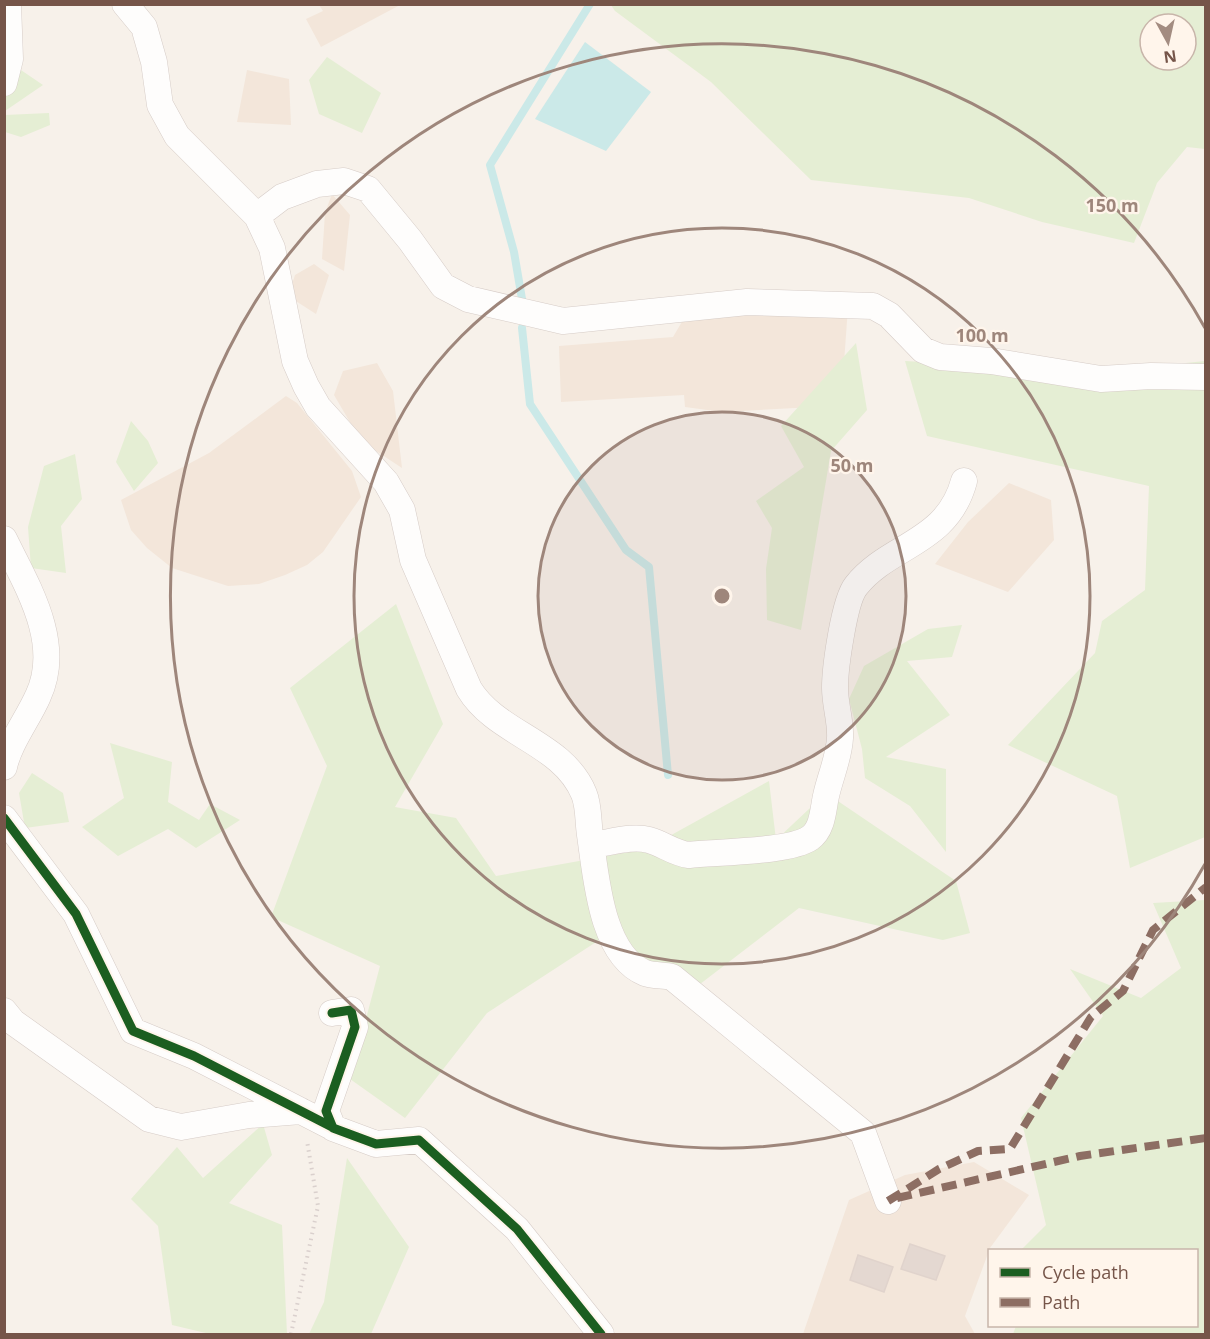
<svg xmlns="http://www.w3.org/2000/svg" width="1210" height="1339" font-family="'Open Sans',sans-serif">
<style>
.residential{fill:#f3e6da}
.green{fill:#e5eed4;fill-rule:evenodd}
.water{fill:#cbe9e8}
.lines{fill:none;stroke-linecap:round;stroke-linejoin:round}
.stream{stroke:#cbe9e8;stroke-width:8}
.building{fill:#e4d8d1;stroke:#e0d3cc;stroke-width:1.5}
.minor-casing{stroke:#d6ccc7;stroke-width:27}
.path{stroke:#dad0cd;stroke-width:4;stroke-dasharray:1.5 4.5;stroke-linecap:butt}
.minor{stroke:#fefdfc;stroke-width:26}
.quiet{stroke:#8d6e63;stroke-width:8;stroke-dasharray:15 8;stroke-linecap:butt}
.cycleway-casing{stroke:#fff5eb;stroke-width:13}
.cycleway{stroke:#1b5e20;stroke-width:9}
.ring{fill:none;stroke:#9e867b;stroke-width:3}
.centre{fill:#9e867b;stroke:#fff5eb;stroke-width:3}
.ring-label{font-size:18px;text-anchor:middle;font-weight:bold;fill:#9e867b;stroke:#fff5eb;stroke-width:4.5;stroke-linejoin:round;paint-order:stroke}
</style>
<rect width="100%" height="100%" fill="#f7f1ea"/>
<path class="residential" d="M319 5H400L321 47 306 19 323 11Z
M247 70 289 79 291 125 237 122Z
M332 194 350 215 344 271 322 259 325 213Z
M314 264 329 275 316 314 288 296 295 275Z
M848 307 843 377 814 407 722 412 685 407 684 395 561 402 559 346 673 337 683 320Z
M377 363 393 391 402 468 361 441 334 395 343 371Z
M286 396 297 403 352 471 361 497 323 552 307 565 285 575 259 584 228 586 172 568 147 548 131 530 121 500 209 453Z
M1009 483 1051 500 1054 540 1008 592 935 564 968 522Z
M974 1162 1029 1195 990 1248 965 1316 975 1334H803L849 1200 905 1175Z"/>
<path class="green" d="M611 5H1205V149L1187 147 1157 183 1134 243 1042 222 969 198 811 180 711 82 615 11ZM1150 24H1186V60H1150Z
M327 57 381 93 362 133 319 114 309 80Z
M15 66 43 85 5 111V85Z
M49 113 50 125 21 137 5 132V115Z
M856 343 867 410 831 451 801 630 767 620 766 569 772 528 756 501 804 467 781 426Z
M905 361 1098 372 1205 361V837L1130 868 1117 796 1008 745 1095 653 1102 621 1145 590 1149 486 927 436Z
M131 421 148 441 158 463 134 491 116 462Z
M75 454 82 499 61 526 66 573 31 568 28 527 44 466Z
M396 604 443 724 395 807 456 818 496 876 646 849 769 781 776 840 826 793 956 881 970 933 943 940 799 908 691 991 610 933 487 1013 405 1118 350 1079 380 966 271 917 327 766 290 688Z
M962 625 952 657 907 661 950 715 886 757 946 769V852L910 806 865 778 862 749 849 699 864 666 928 629Z
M110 743 172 762 168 802 199 820 210 804 240 820 196 848 168 829 118 856 82 827 124 798Z
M32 773 63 793 69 822 25 828 19 793Z
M1205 900V1334H1013L1016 1326H1196V1250H1021L1046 1225 1021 1118 1103 1016 1070 969 1141 998 1181 968 1153 903Z
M263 1124 272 1155 229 1203 282 1225 287 1334H210L172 1325 158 1226 131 1199 177 1147 203 1178Z
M347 1158 409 1247 371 1334H309L324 1302Z"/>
<path class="water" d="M585 42 651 92 606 151 535 119Z"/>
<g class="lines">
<path class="stream" d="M522 299 514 252 490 165 590 4
M522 328 530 404 626 550 649 567 668 775"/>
</g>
<path class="building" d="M910 1244 945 1256 936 1280 901 1269Z
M858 1255 893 1267 884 1292 850 1280Z"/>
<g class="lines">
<defs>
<path id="minor" d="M125 4 144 27 154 62 160 105 177 136 257 216 272 248 295 361 306 386 318 407 386 482 402 510 413 560 469 689C497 735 563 742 584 794 589 806 588 822 590 835 596 876 601 955 645 973 653 976 664 975 672 977L863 1133 888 1201
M4 83 10 59 8 4
M257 216 282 197 317 184 344 181 368 189 410 240 443 286 468 299 563 321 747 302 873 306 889 315 923 350 940 357 991 361 1101 379 1151 376 1206 377
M4 539C27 586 63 643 38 696 28 719 9 743 4 767
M4 818 76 914 133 1031 194 1056 332 1127
M592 845C609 843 632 835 649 840 664 844 673 853 689 855 716 852 790 852 810 838 823 829 823 809 826 796 830 777 839 758 840 738 841 722 835 705 835 688 835 668 844 601 856 586 889 544 947 544 964 481
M4 1011 13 1022 149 1119 181 1127 249 1115 301 1111
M332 1013 351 1010 355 1027 326 1111 333 1128 376 1144 419 1140 517 1229 601 1334"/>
</defs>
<use href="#minor" class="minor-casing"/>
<path class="path" d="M291 1334 318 1206 307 1141"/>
<use href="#minor" class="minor"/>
<path class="quiet" d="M897 1198 1080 1156 1206 1138
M888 1201 939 1169 978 1151 1010 1149 1091 1017 1123 991 1153 930 1206 887"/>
<defs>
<path id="cycleway" d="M4 818 76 914 133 1031 194 1056 332 1127
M332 1013 351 1010 355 1027 326 1111 333 1128 376 1144 419 1140 517 1229 601 1334"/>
</defs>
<use href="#cycleway" class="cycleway-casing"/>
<use href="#cycleway" class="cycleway"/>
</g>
<circle cx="722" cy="596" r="184" fill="#9e867b" fill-opacity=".12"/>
<g class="ring">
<circle cx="722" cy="596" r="184"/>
<circle cx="722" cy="596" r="368"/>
<path d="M1205 864A552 552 0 1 1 1205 328"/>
</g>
<circle cx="722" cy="596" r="9" class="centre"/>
<g class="ring-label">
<text x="1112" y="212">150 m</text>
<text x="982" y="342">100 m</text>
<text x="852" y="472">50 m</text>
</g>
<rect width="1210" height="1339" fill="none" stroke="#765549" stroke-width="12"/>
<rect x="988" y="1249" width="210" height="78" fill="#fff5eb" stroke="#c8b5aa" stroke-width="1.5"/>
<rect x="1000" y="1268" width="30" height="9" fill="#1b5e20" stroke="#c8b5aa" stroke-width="1.5"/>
<text x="1042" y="1279" font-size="18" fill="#765549">Cycle path</text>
<rect x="1000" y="1298" width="30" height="9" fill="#8d6e63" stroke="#c8b5aa" stroke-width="1.5"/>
<text x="1042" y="1309" font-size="18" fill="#765549">Path</text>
<g transform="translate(1168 42) rotate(172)"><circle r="28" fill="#fff5eb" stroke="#c8b5aa" stroke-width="1.5"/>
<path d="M0-4.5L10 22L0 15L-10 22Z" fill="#a38c81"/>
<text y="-9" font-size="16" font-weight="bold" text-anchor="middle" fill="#765549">N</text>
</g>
</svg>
